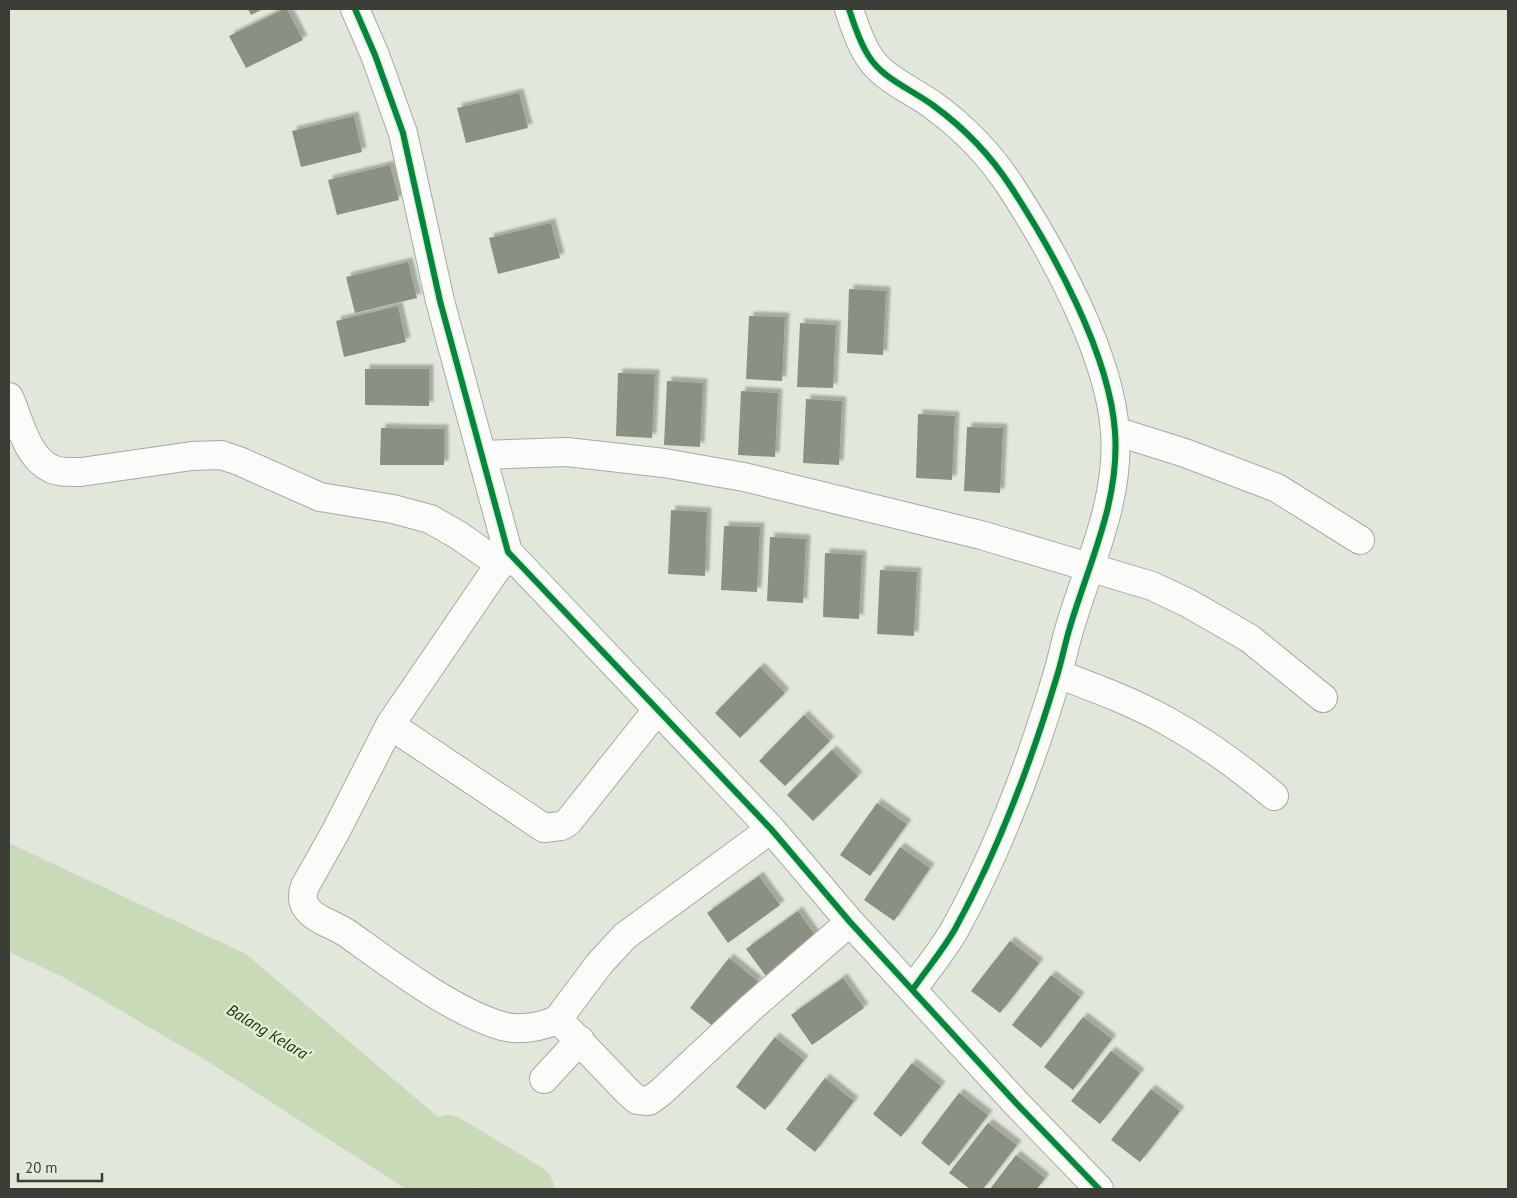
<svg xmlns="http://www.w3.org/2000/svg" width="1517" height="1198" font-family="'PT Sans',sans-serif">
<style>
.water{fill:#cadab8}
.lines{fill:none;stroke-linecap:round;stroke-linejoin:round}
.river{stroke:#cadab8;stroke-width:50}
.building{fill:#8a9083;filter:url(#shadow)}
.minor-casing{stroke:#a7aaa2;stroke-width:30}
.minor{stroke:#fbfbfa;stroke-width:28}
.cycleway-casing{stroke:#e2ecd7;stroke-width:9}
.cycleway{stroke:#00873e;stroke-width:6}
.labels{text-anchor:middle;stroke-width:5;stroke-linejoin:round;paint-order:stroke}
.water-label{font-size:16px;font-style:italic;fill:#213302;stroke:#e2ecd7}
</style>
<defs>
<filter id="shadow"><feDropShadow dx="4.5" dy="-4.5" stdDeviation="1" flood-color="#0004"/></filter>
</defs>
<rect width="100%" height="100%" fill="#e2e7dc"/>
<path class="water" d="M9 843 246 954 523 1189H406L207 1061 63 977 9 952Z"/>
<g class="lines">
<path class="river" d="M448 1140 529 1189"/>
</g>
<path class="building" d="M248 9H263L251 15Z
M284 9H287L303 40 246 68 229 36Z
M519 93 528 128 466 143 457 108Z
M354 116 362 152 301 167 292 131Z
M390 165 399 200 337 215 328 180Z
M551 223 560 258 498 274 489 238Z
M408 262 417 298 355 313 346 277Z
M849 289 886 291 883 355 847 353Z
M398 306 406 342 344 357 336 321Z
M749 316 785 317 782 381 746 379Z
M800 323 836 325 833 388 797 387Z
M365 369H429V406L365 405Z
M618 373 655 374 652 438 616 436Z
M667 381 703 383 700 447 664 445Z
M741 391 778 393 775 457 738 455Z
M806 399 842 401 839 465 803 463Z
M918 414 955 416 952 480 916 478Z
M967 427 1003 428 1000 493 964 491Z
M381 428 444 429V465H380Z
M671 510 707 512 705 576 668 574Z
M724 526 760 527 757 592 721 590Z
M770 537 806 539 803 603 767 601Z
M825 553 862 555 859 619 823 617Z
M880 570 917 572 914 636 877 634Z
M760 667 785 693 740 738 715 713Z
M804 715 830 741 785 786 759 761Z
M832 750 858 776 813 821 787 795Z
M877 803 907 824 870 876 840 855Z
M900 847 930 868 894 921 864 900Z
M759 876 780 905 728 943 707 913Z
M798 911 819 941 768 979 746 949Z
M1010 941 1039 963 1000 1013 971 991Z
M729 958 758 981 719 1031 690 1008Z
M1051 975 1080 997 1041 1048 1012 1025Z
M843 978 864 1008 812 1045 791 1015Z
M1083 1017 1112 1039 1073 1090 1044 1067Z
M775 1037 804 1060 765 1110 736 1087Z
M1111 1051 1140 1073 1100 1124 1071 1101Z
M912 1063 941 1086 901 1137 873 1114Z
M825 1078 854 1101 815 1152 786 1129Z
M1151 1089 1180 1111 1140 1162 1111 1140Z
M959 1093 988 1115 949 1166 921 1143Z
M988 1123 1017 1145 983 1189H970L949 1173Z
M1016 1155 1045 1178 1037 1189H990Z"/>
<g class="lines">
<defs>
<path id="minor" d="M355 9 375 55 403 133 440 301 508 552 771 829 850 922 1016 1103 1099 1189
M849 9C854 24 859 41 868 55 882 79 913 90 934 106 964 128 991 156 1011 187 1053 251 1110 355 1115 432 1120 501 1089 563 1070 627 1065 643 1062 660 1057 676 1031 763 999 849 955 929 943 950 927 969 913 989
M9 397C19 419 26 456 50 468 59 473 71 472 81 472L192 456 221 455 239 461 320 497 393 509 430 519 458 535 501 565
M1115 431 1185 453 1277 488 1360 540
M483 455 567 452 664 463 744 477 981 535 1152 586 1188 603 1249 638 1323 698
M508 552 390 725 336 831 305 886C301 897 302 905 311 913 321 922 337 926 348 934 390 964 453 1012 502 1026 518 1031 543 1027 558 1019L600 963 625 936 771 829
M1058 674C1095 688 1133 702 1167 721 1205 742 1241 768 1274 796
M390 725 544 828 561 826 568 822 658 709
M558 1019 628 1092 637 1100 649 1101 660 1093 753 1006 850 922
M544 1079 580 1040"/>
</defs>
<use href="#minor" class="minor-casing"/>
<use href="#minor" class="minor"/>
<defs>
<path id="cycleway" d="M355 9 375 55 403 133 440 301 508 552 771 829 850 922 1016 1103 1099 1189
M849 9C854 24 859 41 868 55 882 79 913 90 934 106 964 128 991 156 1011 187 1053 251 1110 355 1115 432 1120 501 1089 563 1070 627 1065 643 1062 660 1057 676 1031 763 999 849 955 929 943 950 927 969 913 989"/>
</defs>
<use href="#cycleway" class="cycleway-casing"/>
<use href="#cycleway" class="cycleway"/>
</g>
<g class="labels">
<g class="water-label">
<text transform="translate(269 1032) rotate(31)" y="6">Balang Kelara'</text>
</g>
</g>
<rect width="1517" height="1198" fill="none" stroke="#3a3e36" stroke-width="20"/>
<path d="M18 1173v8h84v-8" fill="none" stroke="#3a3e36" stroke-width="2.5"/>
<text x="25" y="1173" font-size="15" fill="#3a3e36" stroke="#e2ecd7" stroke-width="4" paint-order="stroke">20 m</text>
</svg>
